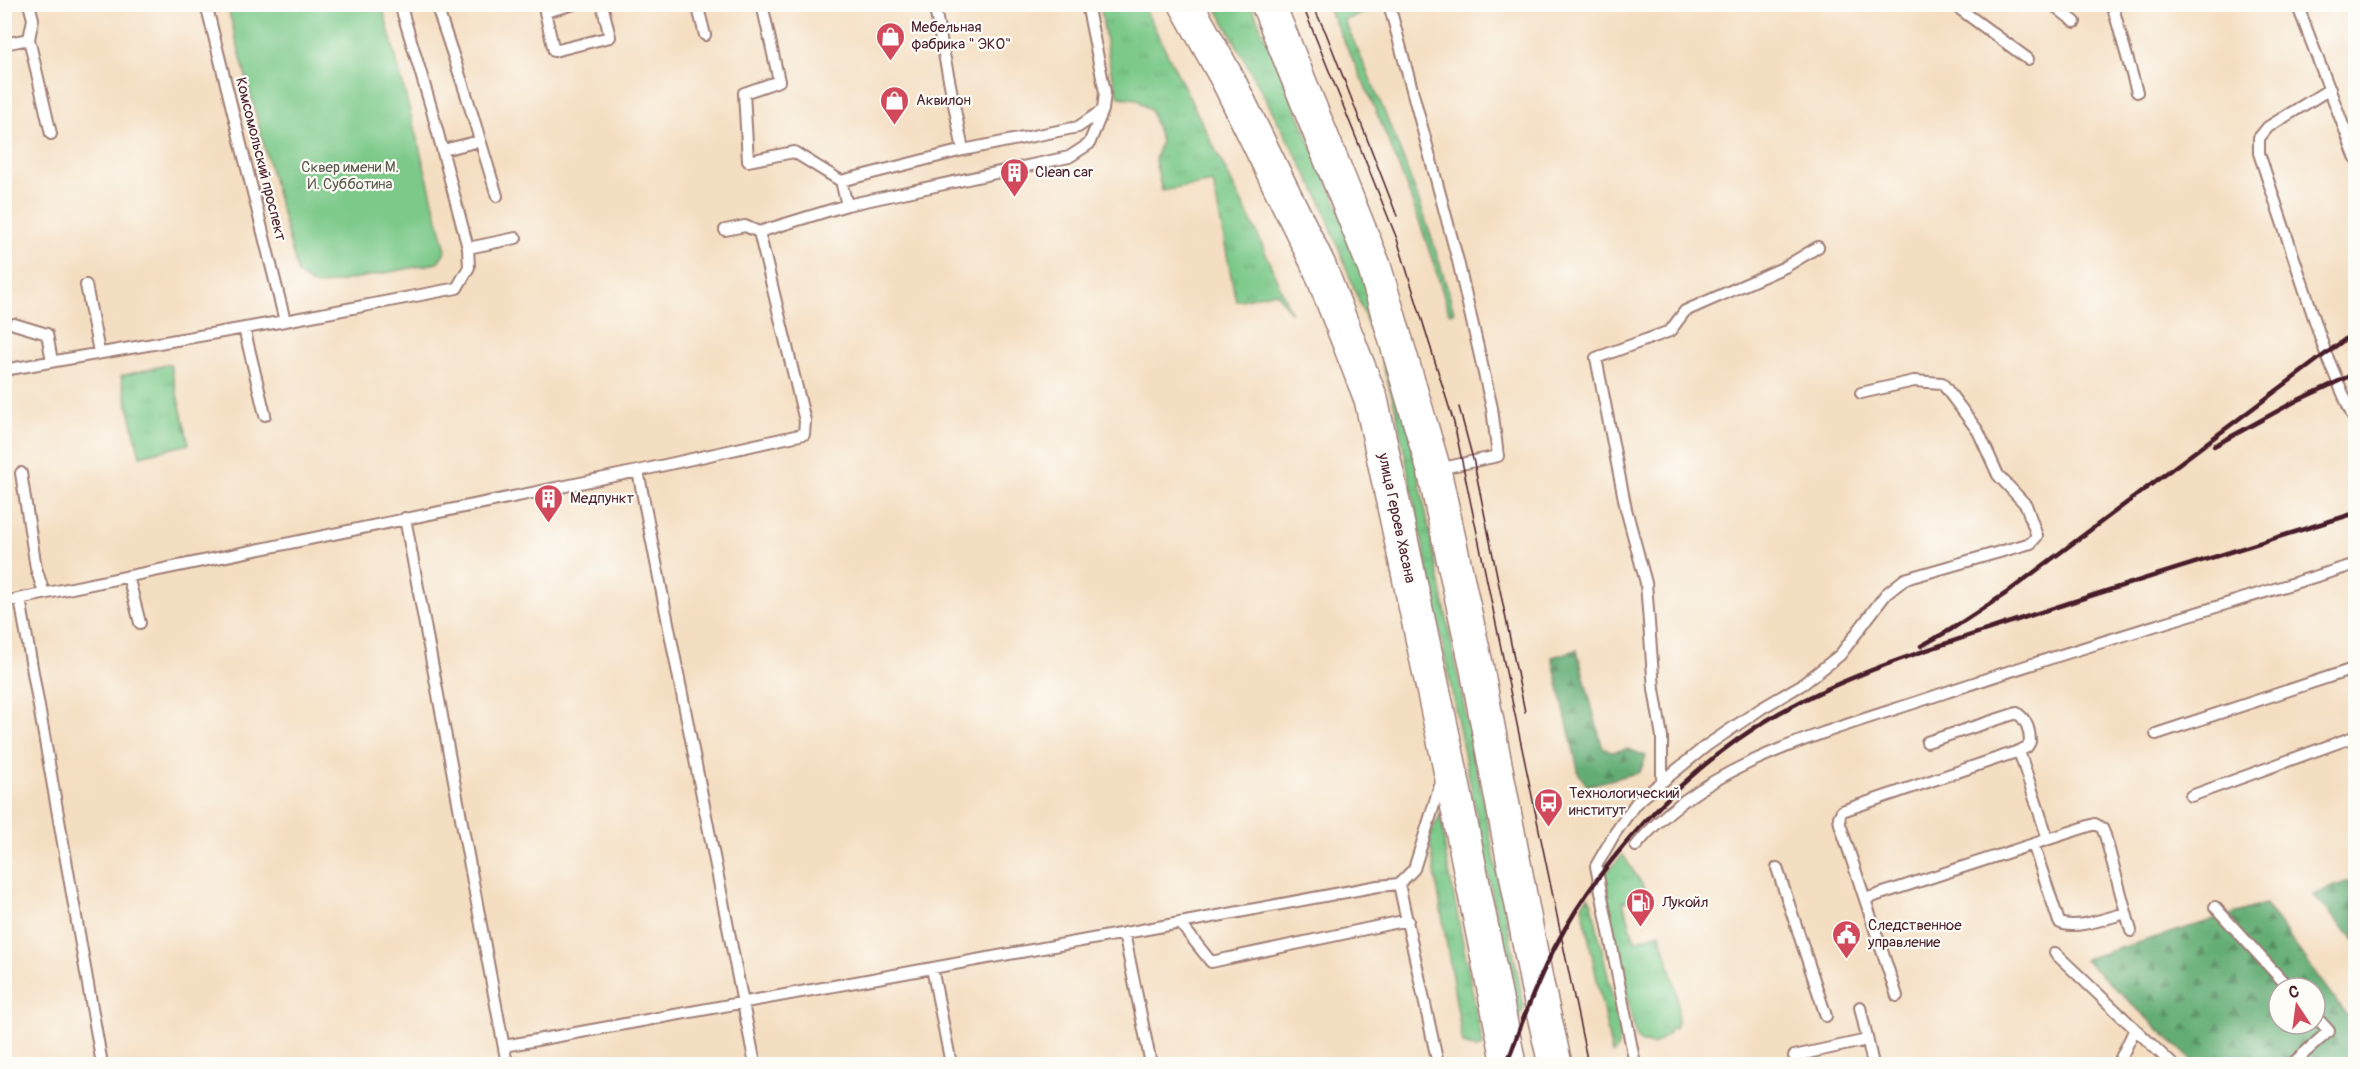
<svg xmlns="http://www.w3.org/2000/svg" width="2360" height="1069" font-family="Pangolin,sans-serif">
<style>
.grass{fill:url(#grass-tufts);stroke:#62745a;stroke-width:1.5}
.forest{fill:url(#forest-firs);stroke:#576650;stroke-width:1.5;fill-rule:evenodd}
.park{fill:#7bc989;stroke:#62745a;stroke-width:1.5}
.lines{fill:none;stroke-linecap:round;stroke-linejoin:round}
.service-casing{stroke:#9f7e76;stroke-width:14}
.primary-casing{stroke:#9f7e76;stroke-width:36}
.service{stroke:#fff;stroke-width:10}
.primary{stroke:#fff;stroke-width:33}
.tram{stroke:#4a1f2b;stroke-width:1.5}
.rail{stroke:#4a1f2b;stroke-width:4.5}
.labels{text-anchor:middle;stroke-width:4.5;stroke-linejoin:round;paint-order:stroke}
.poi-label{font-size:15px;fill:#4a1f2b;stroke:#fdfcf7;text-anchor:start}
.street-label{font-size:15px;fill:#4a1f2b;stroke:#fdfcf7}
.park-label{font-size:15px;fill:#5b5a4c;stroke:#fdfcf7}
</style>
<defs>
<pattern id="grass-tufts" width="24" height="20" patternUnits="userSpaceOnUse" patternTransform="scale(1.5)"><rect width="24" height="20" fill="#7bc989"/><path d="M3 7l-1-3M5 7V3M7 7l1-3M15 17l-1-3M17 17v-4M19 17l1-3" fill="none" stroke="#6cac76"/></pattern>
<pattern id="forest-firs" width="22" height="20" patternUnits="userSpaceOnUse" patternTransform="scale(1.5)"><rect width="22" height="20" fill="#64ad75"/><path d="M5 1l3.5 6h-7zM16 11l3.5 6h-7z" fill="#548c60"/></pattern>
</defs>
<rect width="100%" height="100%" fill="#fdfcf7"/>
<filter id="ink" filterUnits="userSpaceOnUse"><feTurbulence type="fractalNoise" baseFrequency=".0167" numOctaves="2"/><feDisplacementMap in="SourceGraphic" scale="12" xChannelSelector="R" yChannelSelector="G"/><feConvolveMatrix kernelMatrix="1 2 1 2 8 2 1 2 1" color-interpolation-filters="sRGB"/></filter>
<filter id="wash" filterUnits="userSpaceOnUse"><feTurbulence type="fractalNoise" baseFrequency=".008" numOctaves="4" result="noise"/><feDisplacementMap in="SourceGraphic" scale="24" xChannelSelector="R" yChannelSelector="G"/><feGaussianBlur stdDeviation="1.35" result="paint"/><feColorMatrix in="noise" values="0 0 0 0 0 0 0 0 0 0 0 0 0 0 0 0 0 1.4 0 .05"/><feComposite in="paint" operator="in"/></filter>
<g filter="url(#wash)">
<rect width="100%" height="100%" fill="#f4dec1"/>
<path class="grass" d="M1332 4 1365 5 1368 12 1344 20C1388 116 1426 210 1454 312L1449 313C1418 207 1376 104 1327 6Z
M1100 5H1143L1257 233 1291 313 1276 292 1236 301 1213 182 1162 191 1155 160 1161 141 1151 111 1137 99 1119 97 1111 71Z
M1215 5H1251L1345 222 1403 398 1524 1007 1517 1020 1396 410 1381 359 1320 199Z
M170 364 189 444 140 456 121 376Z
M1441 814 1446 857 1483 1046 1476 1048 1463 1044 1429 836Z
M1623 855 1648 894 1623 902 1635 941 1660 933C1667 961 1685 1001 1675 1028L1672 1027 1668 1034 1653 1045 1640 1042 1635 1033 1602 884 1603 876Z
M1588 896 1592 904 1620 1031C1619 1040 1620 1050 1612 1054L1582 905Z"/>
<path class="forest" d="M1577 650 1602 746 1611 752 1628 749 1646 756 1640 772 1587 786 1579 774 1552 657Z
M2355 878V940L2313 895Z
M2265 904 2355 1027V1064H2196L2084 959ZM2279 988H2315V1024H2279Z"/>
<path class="park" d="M227 5H382L446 250 437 263 316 286 298 274Z"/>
</g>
<g filter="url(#ink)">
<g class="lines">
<defs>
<path id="service" d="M206 4 285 321
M436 4 467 97 497 196
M575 4 545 12 554 51 610 37 602 4
M697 4 705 35
M762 4 779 81 744 93 748 161 794 152 841 181
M934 4 963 150
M1389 4 1458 261 1492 408 1498 456 1438 469
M1953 4 2028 59
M2052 4 2075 22
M2112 4 2137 92
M2297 4 2356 159
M29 39 51 134
M4 44 29 39 33 19 29 4
M2330 89 2268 127 2259 138V153L2326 354 2356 424
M443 150 480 141
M847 205 1069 157 1089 144 1103 110 1105 92 1087 4
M725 230 745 226 759 232
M468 248 516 238
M86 285 99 352
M14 324 47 334 52 361
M244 328 265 415
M4 370 285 321 457 288 469 267 468 248 431 107 400 4
M638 471 755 1064
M21 473 36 568 44 593
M405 518 507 1064
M128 576 140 623
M20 599 102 1064
M4 602 638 471 804 434 805 421 759 232 847 205 841 181 963 150 1078 127 1103 110
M2156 734 2356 668
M2019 751 2048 839
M1662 782V737L1654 689 1646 583 1626 509 1596 358 1670 331 1685 311 1785 267 1818 247
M2191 796 2356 736
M2033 844 2059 922C2073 931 2110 917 2126 913
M1636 846C1705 759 1843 728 1944 693 2080 647 2218 607 2356 564
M1777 868 1826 1016
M1399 884 1438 1064
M1865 899 2095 824 2102 828 2105 835 2131 931
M2215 907 2289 988
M1408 920 1211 962 1180 923 1378 886 1399 884 1414 869 1442 779
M1124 933 1151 1064
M2055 953 2172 1064
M932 968 951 1064
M1897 996 1840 824 1839 817 1842 811 2019 751 2027 747 2030 742C2030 731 2027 720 2017 713L1927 742
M1860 1007 1873 1064
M504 1046 1180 923
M1794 1056 1867 1040
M1635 1064 1596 866 1615 833 1636 803 1706 746 1762 708 1803 684 1840 655 1886 594 1905 579 2031 543 2037 536 2026 505 1998 475 1978 431 1942 383 1914 381 1861 393
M2118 1064 2135 1029
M2292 1064 2329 1031 2315 1016"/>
<path id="primary" d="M1186 4 1228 80 1319 266 1371 399 1448 759 1509 1064
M1268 4 1374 266 1434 470 1476 664 1537 984 1555 1064"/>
</defs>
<use href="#service" class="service-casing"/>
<use href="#primary" class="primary-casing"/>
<use href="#service" class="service"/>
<use href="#primary" class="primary"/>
<path class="tram" d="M1302 4 1397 239 1454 423 1588 1064
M1312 4 1326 33 1397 216
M1459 407 1474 463 1525 712"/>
<path class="rail" d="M2214 446 2296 401 2356 373
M1921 646 1950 630 2005 594 2356 331
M1507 1064C1508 1059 1510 1055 1512 1050 1522 1021 1533 993 1546 965 1592 867 1684 767 1779 713 1856 670 1945 644 2029 616 2137 580 2246 547 2356 513"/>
</g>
</g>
<defs>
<symbol id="shop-pin" viewBox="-11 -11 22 30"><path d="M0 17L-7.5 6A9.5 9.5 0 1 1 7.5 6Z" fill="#d1495b" stroke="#fdfcf7"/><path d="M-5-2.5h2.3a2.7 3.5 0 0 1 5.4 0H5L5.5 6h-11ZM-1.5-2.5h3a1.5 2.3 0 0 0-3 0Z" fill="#fff"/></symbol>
<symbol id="building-pin" viewBox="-11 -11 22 30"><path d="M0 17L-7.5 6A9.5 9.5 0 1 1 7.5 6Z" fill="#d1495b" stroke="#fdfcf7"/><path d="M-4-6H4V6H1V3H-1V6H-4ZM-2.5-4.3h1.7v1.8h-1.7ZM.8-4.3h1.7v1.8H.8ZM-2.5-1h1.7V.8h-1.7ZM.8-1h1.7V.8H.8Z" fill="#fff"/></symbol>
<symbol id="bus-pin" viewBox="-11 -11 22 30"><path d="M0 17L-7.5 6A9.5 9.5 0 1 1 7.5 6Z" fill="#d1495b" stroke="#fdfcf7"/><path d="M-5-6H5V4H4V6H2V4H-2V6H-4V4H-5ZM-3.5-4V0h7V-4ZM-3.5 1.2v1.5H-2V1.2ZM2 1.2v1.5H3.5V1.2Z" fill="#fff"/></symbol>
<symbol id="fuel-pin" viewBox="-11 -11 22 30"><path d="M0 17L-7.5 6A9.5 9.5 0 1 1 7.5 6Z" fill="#d1495b" stroke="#fdfcf7"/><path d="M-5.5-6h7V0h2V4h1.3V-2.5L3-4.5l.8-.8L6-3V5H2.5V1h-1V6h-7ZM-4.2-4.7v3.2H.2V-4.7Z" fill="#fff"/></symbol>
<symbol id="civic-pin" viewBox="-11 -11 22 30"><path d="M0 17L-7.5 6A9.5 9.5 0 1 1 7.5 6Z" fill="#d1495b" stroke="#fdfcf7"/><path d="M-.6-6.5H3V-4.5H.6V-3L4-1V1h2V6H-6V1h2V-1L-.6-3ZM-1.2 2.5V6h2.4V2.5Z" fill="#fff"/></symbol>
</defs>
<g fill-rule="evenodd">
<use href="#shop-pin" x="874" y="20" width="33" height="45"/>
<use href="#shop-pin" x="878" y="84" width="33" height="45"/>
<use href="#building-pin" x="998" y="156" width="33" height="45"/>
<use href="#building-pin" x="532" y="482" width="33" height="45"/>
<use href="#bus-pin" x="1532" y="786" width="33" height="45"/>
<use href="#fuel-pin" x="1624" y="886" width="33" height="45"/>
<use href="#civic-pin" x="1830" y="918" width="33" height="45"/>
</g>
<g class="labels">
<g class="poi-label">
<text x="911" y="32">Мебельная<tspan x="911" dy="17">фабрика " ЭКО"</tspan></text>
<text x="916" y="105">Аквилон</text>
<text x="1035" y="177">Clean car</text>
<text x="570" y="503">Медпункт</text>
<text x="1569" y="798">Технологический<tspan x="1569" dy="17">институт</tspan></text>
<text x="1662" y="907">Лукойл</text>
<text x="1868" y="930">Следственное<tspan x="1868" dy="17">управление</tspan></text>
</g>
<g class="street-label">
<text transform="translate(261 159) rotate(76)" y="5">Комсомольский проспект</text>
<text transform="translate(1397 518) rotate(78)" y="5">улица Героев Хасана</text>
</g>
<g class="park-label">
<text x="350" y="172">Сквер имени М.<tspan x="350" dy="17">И. Субботина</tspan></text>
</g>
</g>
<rect width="2360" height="1069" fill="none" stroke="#fdfcf7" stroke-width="24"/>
<g transform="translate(2297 1006) rotate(347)"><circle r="28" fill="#fdfcf7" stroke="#b5a4a5" stroke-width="1.5"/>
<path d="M0-4.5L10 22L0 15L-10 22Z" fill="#d1495b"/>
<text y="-9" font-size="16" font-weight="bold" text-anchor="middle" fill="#4a1f2b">С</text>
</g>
</svg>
